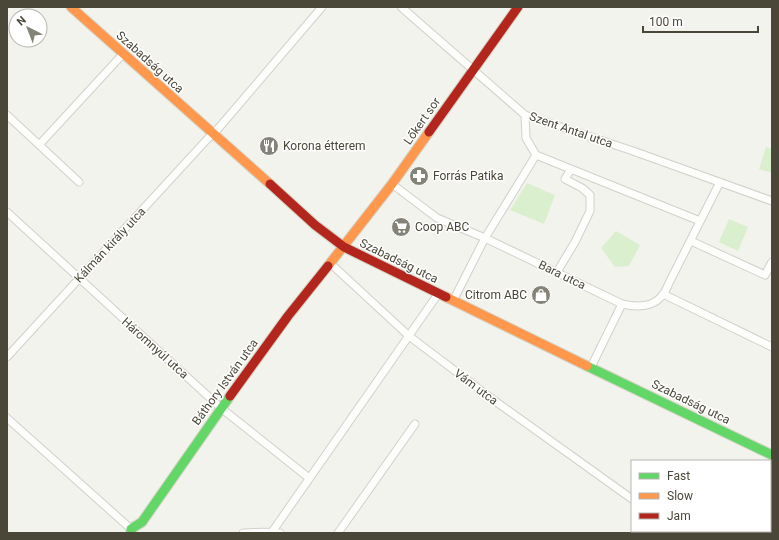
<svg xmlns="http://www.w3.org/2000/svg" width="779" height="540" font-family="Roboto,sans-serif">
<style>
.green{fill:#daefcd}
.lines{fill:none;stroke-linecap:round;stroke-linejoin:round}
.street-casing{stroke:#d1d1ca;stroke-width:9}
.fast-casing{stroke:#d3d2c4;stroke-width:11}
.slow-casing{stroke:#d3d2c4;stroke-width:11}
.jam-casing{stroke:#d3d2c4;stroke-width:11}
.street{stroke:#fdfdfc;stroke-width:7}
.fast{stroke:#63d668;stroke-width:9}
.slow{stroke:#ff974d;stroke-width:9}
.jam{stroke:#b3261e;stroke-width:9}
.labels{text-anchor:middle;stroke-width:3;stroke-linejoin:round;paint-order:stroke}
.street-label{font-size:12px;fill:#4a4738;stroke:#fff}
.poi-label{font-size:12px;fill:#4a4738;stroke:#fff;text-anchor:start}
</style>
<rect width="100%" height="100%" fill="#f3f3ed"/>
<path class="green" d="M766 147 772 149V173L759 169Z
M527 183 555 195 544 224 510 210Z
M729 219 748 227 738 251 719 242Z
M616 231 640 245 629 266 615 267 601 248Z"/>
<g class="lines">
<defs>
<path id="street" d="M401 7 525 115 633 151 772 201
M7 115 79 182
M525 115 526 138 536 155 700 221
M39 145 123 54
M392 184 437 218 485 238 622 304C635 307 651 308 661 297 664 294 667 288 669 283L720 182
M7 212 221 408 309 478
M691 241 765 275 772 262
M330 263 409 336 495 401 632 499
M557 272 575 242 590 211V195L582 188 565 179 571 169
M663 294 772 347
M453 301 485 238 536 155
M7 357 212 134 217 130 322 7
M591 367 622 304
M7 418 131 529
M675 531 678 533
M272 532 438 294
M243 533 272 532 280 533
M338 533 415 424
M647 533 648 531"/>
<path id="fast" d="M587 366 772 455
M131 533V529L142 522 230 396"/>
<path id="slow" d="M71 7 270 184
M328 266 392 184 429 132
M446 297 587 366"/>
<path id="jam" d="M429 132 518 7
M270 184 315 225 344 247 446 297
M230 396 288 316 328 266"/>
</defs>
<use href="#street" class="street-casing"/>
<use href="#fast" class="fast-casing"/>
<use href="#slow" class="slow-casing"/>
<use href="#jam" class="jam-casing"/>
<use href="#street" class="street"/>
<use href="#fast" class="fast"/>
<use href="#slow" class="slow"/>
<use href="#jam" class="jam"/>
</g>
<defs>
<symbol id="restaurant-disc" viewBox="-11 -11 22 22"><circle r="9.5" fill="#858377" stroke="#fff"/><path d="M-5-6h1v4h1v-4h1v4h1v-4h1v5L-1.5 .5V6h-2V.5L-5-1ZM5-6V6H3V1.5H1.5Q1.5-4 5-6Z" fill="#fff"/></symbol>
<symbol id="pharmacy-disc" viewBox="-11 -11 22 22"><circle r="9.5" fill="#858377" stroke="#fff"/><path d="M-2-6h4v4h4v4h-4v4h-4v-4h-4v-4h4Z" fill="#fff"/></symbol>
<symbol id="supermarket-disc" viewBox="-11 -11 22 22"><circle r="9.5" fill="#858377" stroke="#fff"/><path d="M-6-5.5h2.5l.6 2H6L4.5 2H-2.5L-4.4-4H-6ZM-1.5 3.2a1.3 1.3 0 1 0 .1 0ZM3 3.2a1.3 1.3 0 1 0 .1 0Z" fill="#fff"/></symbol>
<symbol id="shop-disc" viewBox="-11 -11 22 22"><circle r="9.5" fill="#858377" stroke="#fff"/><path d="M-5-2.5h2.3a2.7 3.5 0 0 1 5.4 0H5L5.5 6h-11ZM-1.5-2.5h3a1.5 2.3 0 0 0-3 0Z" fill="#fff"/></symbol>
</defs>
<g fill-rule="evenodd">
<use href="#restaurant-disc" x="258" y="135" width="22" height="22"/>
<use href="#pharmacy-disc" x="408" y="165" width="22" height="22"/>
<use href="#supermarket-disc" x="390" y="216" width="22" height="22"/>
<use href="#shop-disc" x="530" y="284" width="22" height="22"/>
</g>
<g class="labels">
<g class="street-label">
<text transform="translate(150 62) rotate(42)" y="4">Szabadság utca</text>
<text transform="translate(422 121) rotate(-55)" y="4">Lőkert sor</text>
<text transform="translate(571 130) rotate(19)" y="4">Szent Antal utca</text>
<text transform="translate(110 245) rotate(-47)" y="4">Kálmán király utca</text>
<text transform="translate(399 261) rotate(26)" y="4">Szabadság utca</text>
<text transform="translate(562 275) rotate(26)" y="4">Bara utca</text>
<text transform="translate(155 348) rotate(42)" y="4">Háromnyúl utca</text>
<text transform="translate(225 382) rotate(-54)" y="4">Báthory István utca</text>
<text transform="translate(476 387) rotate(37)" y="4">Vám utca</text>
<text transform="translate(691 402) rotate(26)" y="4">Szabadság utca</text>
</g>
<g class="poi-label">
<text x="283" y="150">Korona étterem</text>
<text x="433" y="180">Forrás Patika</text>
<text x="415" y="231">Coop ABC</text>
<text x="527" y="299" text-anchor="end">Citrom ABC</text>
</g>
</g>
<rect width="779" height="540" fill="none" stroke="#4a4738" stroke-width="16"/>
<rect x="631" y="460" width="140" height="72" fill="#ffffff" stroke="#b7b5af"/>
<rect x="639" y="473" width="20" height="6" fill="#63d668" stroke="#b7b5af"/>
<text x="667" y="480" font-size="12" fill="#4a4738">Fast</text>
<rect x="639" y="493" width="20" height="6" fill="#ff974d" stroke="#b7b5af"/>
<text x="667" y="500" font-size="12" fill="#4a4738">Slow</text>
<rect x="639" y="513" width="20" height="6" fill="#b3261e" stroke="#b7b5af"/>
<text x="667" y="520" font-size="12" fill="#4a4738">Jam</text>
<g transform="translate(28 28) rotate(318)"><circle r="19" fill="#ffffff" stroke="#b7b5af"/>
<path d="M0-3L7 15L0 10L-7 15Z" fill="#858377"/>
<text y="-6" font-size="11" font-weight="bold" text-anchor="middle" fill="#4a4738">N</text>
</g>
<path d="M643 26v6h115v-6" fill="none" stroke="#4a4738" stroke-width="2"/>
<text x="649" y="26" font-size="12" fill="#4a4738" stroke="#ffffff" stroke-width="3" paint-order="stroke">100 m</text>
</svg>
